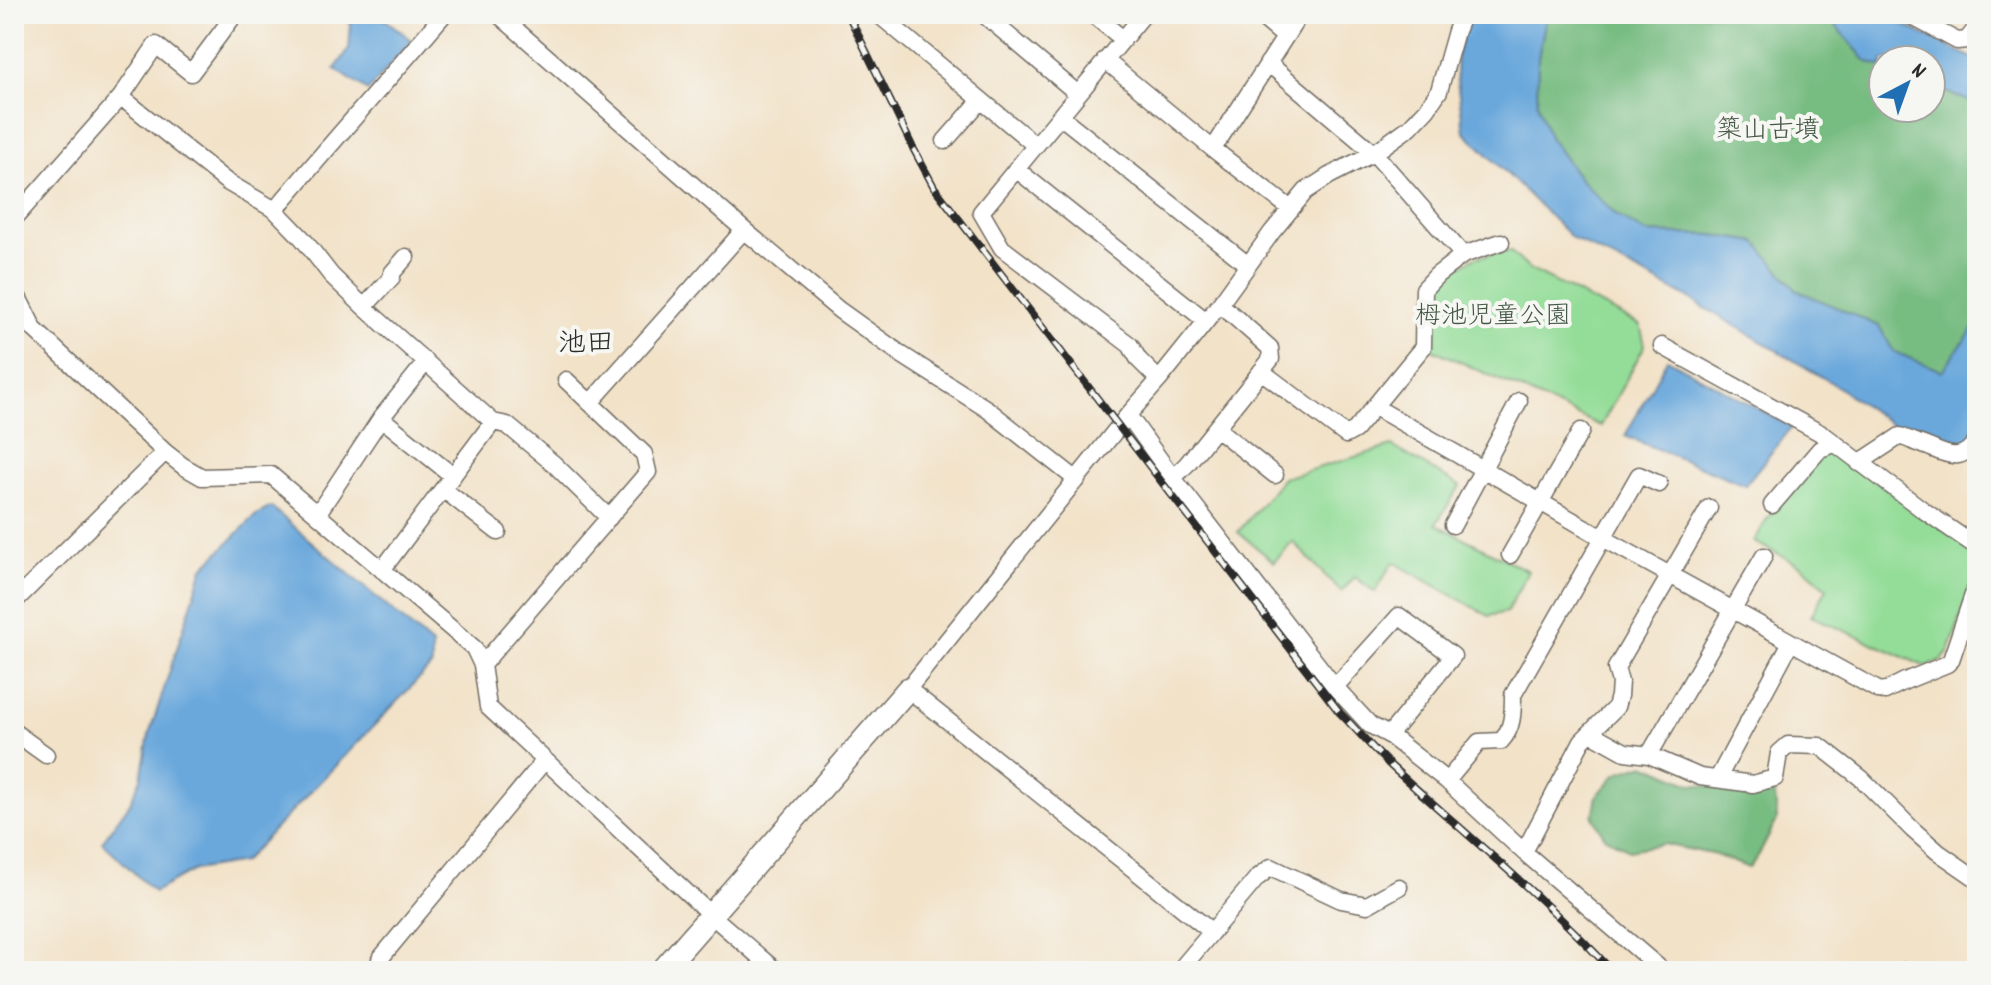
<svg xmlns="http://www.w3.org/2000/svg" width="1991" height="985" font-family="Dekko,'Klee One',sans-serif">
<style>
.green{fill:#94dd99;stroke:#608462;stroke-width:2}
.forest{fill:#77bc81;stroke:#517456;stroke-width:2}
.water{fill:#6ba8dc;stroke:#4b6a84;stroke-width:2}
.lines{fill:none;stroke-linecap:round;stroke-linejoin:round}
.street-casing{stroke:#716b62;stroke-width:19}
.secondary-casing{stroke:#716b62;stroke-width:25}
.street{stroke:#fff;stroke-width:16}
.secondary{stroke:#fff;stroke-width:22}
.rail-casing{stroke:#2b2b2b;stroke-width:8}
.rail{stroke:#f6f6f2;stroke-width:5;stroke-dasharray:15;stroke-linecap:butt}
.labels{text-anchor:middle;stroke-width:8;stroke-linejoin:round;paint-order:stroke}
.park-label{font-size:26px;fill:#455846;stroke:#f6f6f2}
.neighbourhood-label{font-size:28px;fill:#2b2b2b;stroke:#f6f6f2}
</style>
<rect width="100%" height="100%" fill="#f6f6f2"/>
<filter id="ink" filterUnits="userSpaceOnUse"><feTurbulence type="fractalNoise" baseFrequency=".0125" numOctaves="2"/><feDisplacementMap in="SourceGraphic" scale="16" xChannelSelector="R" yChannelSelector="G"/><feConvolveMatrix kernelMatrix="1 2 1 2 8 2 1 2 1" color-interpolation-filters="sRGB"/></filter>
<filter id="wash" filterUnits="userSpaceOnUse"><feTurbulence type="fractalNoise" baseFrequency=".006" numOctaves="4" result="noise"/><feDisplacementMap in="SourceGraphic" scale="32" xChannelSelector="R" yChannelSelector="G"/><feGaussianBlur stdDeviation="1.8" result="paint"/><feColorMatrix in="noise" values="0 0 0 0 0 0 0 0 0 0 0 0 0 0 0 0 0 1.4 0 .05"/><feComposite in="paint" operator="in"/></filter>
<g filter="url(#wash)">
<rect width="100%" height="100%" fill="#f2e2c8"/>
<path class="green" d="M1510 251 1529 269 1640 325 1645 345 1601 426 1430 348 1428 296 1440 278 1476 257Z
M1392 446 1460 486 1436 524 1528 571 1507 612 1489 616 1393 562 1375 592 1355 577 1341 592 1293 542 1274 562 1238 532 1283 478Z
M1832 450 1977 553V568L1949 652 1941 661 1926 667 1811 616 1827 588 1802 566 1754 542 1767 519 1822 452Z"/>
<path class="forest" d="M1547 14H1826L1866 61 1883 67V108H1931V86L1977 104V324L1942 371 1893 352 1879 326 1796 290 1756 242 1712 235 1646 233 1616 215 1580 179 1549 137 1537 102 1538 57Z
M1645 764 1691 784 1775 795 1777 820 1760 853 1749 868 1716 855 1663 844 1629 850 1605 837 1593 817 1597 796 1617 773Z"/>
<path class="water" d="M342 14H378L412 40 368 91 335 69 349 49 351 23Z
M1470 14H1547L1538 57 1537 102 1549 137 1580 179 1616 215 1646 233 1712 235 1756 242 1796 290 1879 326 1894 352 1942 371 1977 324V430L1970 442 1949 451 1901 431 1832 383 1683 295 1572 238 1464 131 1456 74 1457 54Z
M1826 14H1881L1977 60V104L1931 86V60H1883V67L1866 61Z
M1667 359 1792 427 1745 485 1625 436Z
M271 507 432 645V665L243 862 194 870 154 892 102 842 130 803 141 778 149 735 203 568 256 515Z"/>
</g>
<g filter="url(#ink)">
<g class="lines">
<defs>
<path id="street" d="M498 14 744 230 839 310 902 355 987 409 1077 480
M878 14 1035 145
M983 14 1078 94
M1092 14 1123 39
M1144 14 981 212 1002 248 1130 345 1139 360 1159 380
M1258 14 1285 37
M1907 14 1957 41 1967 40 1977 27
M1105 60 1213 149 1291 209
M1268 63 1374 153 1463 255
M121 97 156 45 191 73 235 14
M1060 116 1248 265
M945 141 981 100
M1213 149 1300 14
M1016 169 1206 321
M275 210C330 144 388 80 444 14
M14 219 121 97 227 182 275 210 303 239 331 275 364 307 493 422 507 425 554 464 609 518
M14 289 34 329 165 452 183 466 202 477 271 475 474 648 482 665 488 707 711 915 776 971
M364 307 392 277V273L406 257
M1662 346 1824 435 1923 510 1977 547
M1261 371 1346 435 1355 430 1423 347 1424 289 1437 275 1463 255 1501 242
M590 403 744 230
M1375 407 1603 538 1878 690 1885 691 1905 681 1947 664 1951 660 1977 583
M1128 415 1173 478 1335 687 1370 725 1389 735 1447 781 1524 852 1663 971
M381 418 453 476
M1216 428 1275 475
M1859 463 1900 436C1910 440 1921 444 1931 448 1951 457 1963 461 1977 440
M1173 478 1187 464 1271 359 1270 348 1220 304
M443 489 498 532
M1772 505 1820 449 1835 444
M318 513 381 418 426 362
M1453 525 1519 401
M1510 555 1581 431
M382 570 493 422
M14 602 165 452
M482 665 648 472 644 454 566 380
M1335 687 1399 616 1453 656 1389 735
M14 732 46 755
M1591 733 1625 752 1649 755 1700 777 1753 784 1775 778 1779 753 1788 745 1820 746 1861 778 1913 830 1938 852 1977 879
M1649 755 1764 556
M1718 778 1791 642
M1447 781 1479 742 1501 741C1513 729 1513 712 1513 695L1639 475 1659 484
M1524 852 1582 741 1616 707 1619 696 1620 682 1616 668 1709 508
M1212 932 908 689 1128 415 1159 380 1220 304 1272 232 1306 191 1329 176 1374 153 1410 127 1427 109 1439 91 1456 31 1463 14
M380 959 545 760
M1179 971 1257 878 1271 867 1341 900 1367 905 1399 887
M1903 971H1904"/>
<path id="secondary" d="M662 971 908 689"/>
</defs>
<use href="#street" class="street-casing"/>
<use href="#secondary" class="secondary-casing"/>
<use href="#street" class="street"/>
<use href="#secondary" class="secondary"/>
<defs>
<path id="rail" d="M848 14 913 148 934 187 1340 713C1357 730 1373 749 1391 766 1465 834 1544 897 1612 971"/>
</defs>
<use href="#rail" class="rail-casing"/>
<use href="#rail" class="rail"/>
</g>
</g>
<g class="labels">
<g class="park-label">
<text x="1768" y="137">築山古墳</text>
<text x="1493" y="323">栂池児童公園</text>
</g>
<g class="neighbourhood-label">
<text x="586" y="351">池田</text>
</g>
</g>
<rect width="1991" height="985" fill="none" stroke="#f6f6f2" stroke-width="48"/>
<g transform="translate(1907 84) rotate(41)"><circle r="38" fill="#f6f6f2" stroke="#a5a5a2" stroke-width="2"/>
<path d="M0-6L14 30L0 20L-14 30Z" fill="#1f6fb2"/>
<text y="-12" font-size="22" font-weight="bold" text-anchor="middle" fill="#2b2b2b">N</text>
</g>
</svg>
